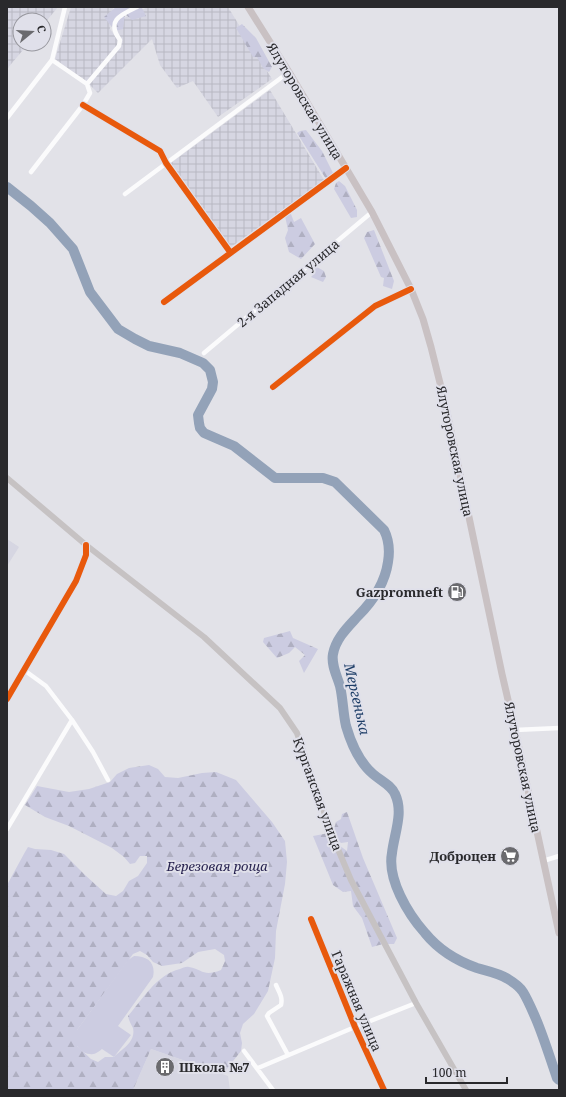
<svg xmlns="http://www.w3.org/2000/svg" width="566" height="1097" font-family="'Noto Serif',serif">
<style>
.built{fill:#d6d6e2}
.industrial{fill:url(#industrial-grid)}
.forest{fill:url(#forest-firs);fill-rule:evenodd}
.pitch{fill:#cccce1}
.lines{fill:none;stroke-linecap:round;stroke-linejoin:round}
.river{stroke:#93a2b8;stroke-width:10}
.minor{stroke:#fbfbfc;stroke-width:4.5}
.tertiary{stroke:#fbfbfc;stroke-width:5.5}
.secondary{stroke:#c6c2c3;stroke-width:6}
.primary{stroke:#c9c1c3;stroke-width:7}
.cycleway-casing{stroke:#e0e0ea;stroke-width:8}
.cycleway{stroke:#e8590c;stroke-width:6}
.labels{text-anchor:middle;stroke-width:4;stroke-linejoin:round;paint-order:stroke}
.street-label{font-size:13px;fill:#29292c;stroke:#e0e0ea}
.poi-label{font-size:13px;font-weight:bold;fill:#29292c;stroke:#e0e0ea;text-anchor:end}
.park-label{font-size:13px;font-style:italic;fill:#27224f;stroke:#e0e0ea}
.water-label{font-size:14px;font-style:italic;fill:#1e3e67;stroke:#e0e0ea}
</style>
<defs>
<pattern id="industrial-grid" width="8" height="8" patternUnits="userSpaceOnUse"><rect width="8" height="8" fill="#d6d6e2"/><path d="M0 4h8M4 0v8" fill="none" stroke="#b8b8c2"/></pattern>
<pattern id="forest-firs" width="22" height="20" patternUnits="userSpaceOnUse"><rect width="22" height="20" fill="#cccce1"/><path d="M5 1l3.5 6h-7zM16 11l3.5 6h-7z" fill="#afafc1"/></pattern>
</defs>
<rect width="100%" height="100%" fill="#e2e2e8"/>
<path class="built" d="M7 539 19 547 7 566Z
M151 1049 228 1076 230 1090H133Z"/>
<path class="industrial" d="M7 7H58L44 24V20H20V44H28L7 69Z
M71 7H113L110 29 118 40V46L87 82 55 59Z
M148 7H228L272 79 218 117 193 81 177 88 160 65 152 39 98 93 89 84 120 46 114 28 126 17Z
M270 90 324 180 231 247 171 163Z"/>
<path class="forest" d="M116 7H143L142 8 146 16 132 20 125 14 123 29 115 31 104 17Z
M242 24 256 38 272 67 269 72 263 68 257 57H253L236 28Z
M306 130 322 151 333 173 326 179 297 133 300 131Z
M339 181 345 186 357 210V217L351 218 334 189 336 183Z
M291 214 294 222 301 218 315 244 301 259 289 252 285 238 288 230 285 216Z
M374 230 394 281 392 289 383 286 384 278 381 277 364 238 367 232Z
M315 266 324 271 326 277 323 282 311 277 315 273Z
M290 631 293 638 318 649 304 673 299 661 305 655 295 647 289 653 277 658 263 642 264 638Z
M149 765 158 769 165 777 178 778 202 773 216 772 236 780 272 822 285 841 287 862 285 884 276 931 275 958 268 991 254 1014 243 1024 240 1033 242 1043 241 1051 223 1074 151 1049 133 1090H7V885L25 852 28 847 35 849 51 850 64 854 85 875 106 894 116 896 123 891 129 881 138 876 147 863V856H140L135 863 130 864 124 857 112 848 69 826 45 817 25 805 37 786 69 792 89 789 110 782 117 774 129 768ZM215 949 224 955 225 961 221 970C203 977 204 970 189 967 186 966 183 968 180 969 156 975 143 999 128 1016 129 1021 131 1024 133 1028 136 1042 122 1049 114 1057H105L98 1062 91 1059 77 1046V1030L133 954 140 951 147 955 153 962 162 966 182 963 198 952Z
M347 812 363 858 397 938 394 944H383L372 947 362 918 353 906 351 891 343 892 333 885 313 836 329 833 332 840 347 851 348 842 341 843 332 835 336 822 341 819 342 814Z"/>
<path class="pitch" d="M134 956C148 956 156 963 153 977L118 1026 131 1035 114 1057 102 1049C98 1052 95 1055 90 1054 83 1054 75 1046 74 1039 74 1036 76 1032 77 1030L128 960Z"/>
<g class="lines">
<path class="river" d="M7 187 31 206 50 223 73 249 90 292 118 329 135 339 149 346 180 353 203 363 210 370 213 382 212 389 198 415 199 423 200 428 204 433 234 446 275 478H323L335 482 384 530C389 540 390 550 388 562 385 583 373 601 358 616 348 627 336 638 333 654 331 665 337 676 340 686 343 699 343 713 346 726 351 743 360 763 373 774 381 781 391 785 395 794 404 813 394 834 392 853 387 879 408 914 425 933 438 949 457 961 477 968 487 971 499 973 508 979 513 982 520 987 523 992 528 1000 532 1010 536 1019 544 1038 550 1058 557 1078L559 1080"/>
<path class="minor" d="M52 60 87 84
M83 105 160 151 166 163 230 252
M7 118 52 60 65 7
M31 172 83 105 90 93 87 84 119 46 120 40C106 21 120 15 137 7
M125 194 289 72
M164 302 346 168
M204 353 372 212
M273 387 375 306 411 289
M24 670 46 686 72 720 93 752 108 780
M515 730 559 728
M7 829 72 720
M543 861 559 856
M311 919 355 1027 384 1090
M276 985C279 992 283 997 281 1005L269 1013 267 1016 288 1055
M244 1051 273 1090
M258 1068 355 1027 416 1003"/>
<path class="tertiary" d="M7 699 76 581 86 555V545"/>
<path class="secondary" d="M7 478 86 545 204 637 280 708 297 733 332 835 351 880 416 1003 466 1090"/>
<path class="primary" d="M248 7 289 72 372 212 411 289 423 319 431 347 445 403 502 674 515 730 559 933"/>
<defs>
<path id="cycleway" d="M83 105 160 151 166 163 230 252
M164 302 346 168
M273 387 375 306 411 289
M7 699 76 581 86 555V545
M311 919 355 1027 384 1090"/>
</defs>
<use href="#cycleway" class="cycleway-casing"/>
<use href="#cycleway" class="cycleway"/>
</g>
<defs>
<symbol id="fuel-disc" viewBox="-11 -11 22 22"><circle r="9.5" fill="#6a6a6e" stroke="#e0e0ea"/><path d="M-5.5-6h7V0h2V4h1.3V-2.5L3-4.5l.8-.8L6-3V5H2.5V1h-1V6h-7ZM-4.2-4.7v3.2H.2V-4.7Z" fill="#fff"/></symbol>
<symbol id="supermarket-disc" viewBox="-11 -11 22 22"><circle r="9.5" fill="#6a6a6e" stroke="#e0e0ea"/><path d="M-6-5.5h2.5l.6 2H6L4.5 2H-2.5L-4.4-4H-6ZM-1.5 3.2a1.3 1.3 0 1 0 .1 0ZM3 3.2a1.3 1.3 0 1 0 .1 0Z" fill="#fff"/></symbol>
<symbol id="building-disc" viewBox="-11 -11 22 22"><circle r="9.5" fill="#6a6a6e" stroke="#e0e0ea"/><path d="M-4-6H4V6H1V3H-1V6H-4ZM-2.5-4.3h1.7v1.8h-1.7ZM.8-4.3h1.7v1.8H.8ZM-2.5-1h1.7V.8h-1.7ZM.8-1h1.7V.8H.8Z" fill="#fff"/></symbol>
</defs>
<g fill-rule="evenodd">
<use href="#fuel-disc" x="446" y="581" width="22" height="22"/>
<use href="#supermarket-disc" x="499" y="845" width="22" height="22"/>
<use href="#building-disc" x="154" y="1056" width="22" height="22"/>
</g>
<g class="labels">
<g class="street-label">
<text transform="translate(305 101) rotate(59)" y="5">Ялуторовская улица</text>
<text transform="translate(288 283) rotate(-40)" y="5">2-я Западная улица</text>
<text transform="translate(455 451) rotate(78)" y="5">Ялуторовская улица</text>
<text transform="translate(523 767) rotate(78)" y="5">Ялуторовская улица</text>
<text transform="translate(318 794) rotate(70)" y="5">Курганская улица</text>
<text transform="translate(357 1001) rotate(67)" y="5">Гаражная улица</text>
</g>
<g class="poi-label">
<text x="443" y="597">Gazpromneft</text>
<text x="496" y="861">Доброцен</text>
<text x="179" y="1072" text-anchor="start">Школа №7</text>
</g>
<g class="park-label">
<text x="217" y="871">Березовая роща</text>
</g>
<g class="water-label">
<text transform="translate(357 699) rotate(77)" y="5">Мергенька</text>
</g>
</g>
<rect width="566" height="1097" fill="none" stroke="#29292c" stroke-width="16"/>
<g transform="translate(32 32) rotate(72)"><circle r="19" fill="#e0e0ea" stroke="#97979e"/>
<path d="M0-3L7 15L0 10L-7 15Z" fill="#6a6a6e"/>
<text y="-6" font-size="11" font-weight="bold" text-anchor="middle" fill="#29292c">С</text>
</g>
<path d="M426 1077v6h81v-6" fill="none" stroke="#29292c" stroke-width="2"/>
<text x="432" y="1077" font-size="12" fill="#29292c" stroke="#e0e0ea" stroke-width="3" paint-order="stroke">100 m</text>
</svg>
